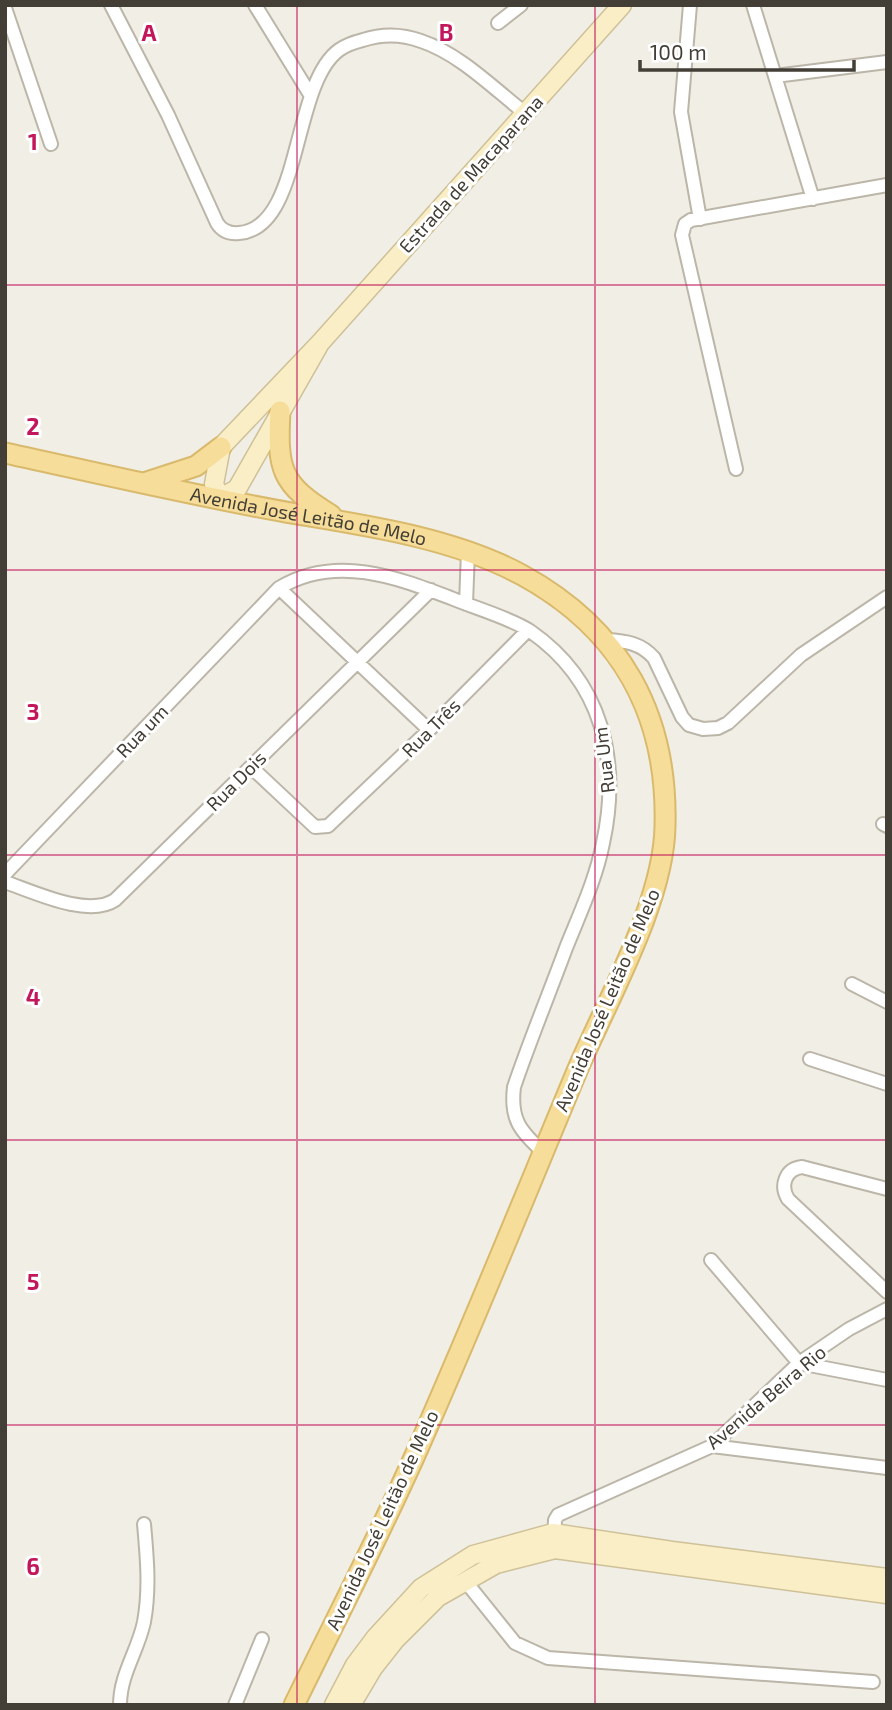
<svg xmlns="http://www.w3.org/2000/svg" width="892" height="1710" font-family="'Exo 2',sans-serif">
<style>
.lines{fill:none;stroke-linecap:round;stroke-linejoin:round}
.street-casing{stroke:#bcb6a9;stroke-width:16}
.secondary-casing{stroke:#cec198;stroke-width:21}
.primary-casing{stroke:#d9ba6c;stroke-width:23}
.street{stroke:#fff;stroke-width:12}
.secondary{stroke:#faeec7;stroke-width:18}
.primary{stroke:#f6dd9a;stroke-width:19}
.grid{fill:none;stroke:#c2185b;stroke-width:2;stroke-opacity:0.55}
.labels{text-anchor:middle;stroke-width:6;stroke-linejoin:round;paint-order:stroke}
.street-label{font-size:19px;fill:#433e36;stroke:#fff}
.grid-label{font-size:23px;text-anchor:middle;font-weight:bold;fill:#c2185b;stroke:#fff;stroke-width:6;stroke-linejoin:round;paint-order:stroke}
</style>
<rect width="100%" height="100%" fill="#f1eee6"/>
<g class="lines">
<defs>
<path id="street" d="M111 5 168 115 217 223C222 231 229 234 239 233 303 228 291 85 339 50 346 45 355 42 363 40 381 34 402 34 421 41 460 54 493 88 525 113
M255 5 311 96
M690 5 681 112 700 219
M753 5 813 199
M5 8 51 144
M498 23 521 5
M775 76 887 62
M736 469 682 235 685 224 691 220 887 185
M279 588 429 730
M466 604 468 551
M606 640C626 641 641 643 654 658L682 717 689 725 703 729 718 728 728 723 801 655 887 597
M251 767 315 827 328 826 429 730 528 630
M883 824 887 826
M5 874 279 588C335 554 396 577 451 598 472 607 513 619 530 631 602 681 621 760 603 843 596 879 580 913 566 948 549 994 530 1040 514 1087 510 1119 520 1131 543 1152
M5 882C34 892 88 918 115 900L431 590
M852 984 887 1002
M810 1059 887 1084
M887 1189 802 1167C785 1169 780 1186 788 1199L887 1292
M711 1260 799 1363 887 1380
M712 1446 887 1468
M554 1539 555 1520 558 1515 712 1446 799 1363 849 1329 887 1309
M466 1582 515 1643 548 1658 873 1682
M120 1705C120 1674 138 1651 144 1622 150 1589 147 1557 144 1524
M235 1705 262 1639"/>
<path id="secondary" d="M320 343 237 489 220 498 214 484 221 447 320 343 622 5
M334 1705 355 1665 376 1637 421 1588 473 1555 553 1533 672 1551 887 1578
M351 1705 373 1668 395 1640 438 1597 496 1564 555 1549 887 1594"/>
<g id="primary">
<path d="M280 411C277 469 280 484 331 515"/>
<path id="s1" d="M5 453C102 474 199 497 297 514 370 526 456 539 522 575 621 629 668 715 665 826 664 902 607 1000 577 1071 524 1198 472 1327 416 1453 378 1538 335 1621 294 1705"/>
<path d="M147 482 196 466 221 447"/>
</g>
</defs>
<use href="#street" class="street-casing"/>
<use href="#secondary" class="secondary-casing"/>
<use href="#primary" class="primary-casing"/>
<use href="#street" class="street"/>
<use href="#secondary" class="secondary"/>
<use href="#primary" class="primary"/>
</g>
<path class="grid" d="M297 5V1705M595 5V1705M5 285H887M5 570H887M5 855H887M5 1140H887M5 1425H887"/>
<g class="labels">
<g class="street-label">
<text transform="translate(471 174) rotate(-48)" y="7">Estrada de Macaparana</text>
<text dy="7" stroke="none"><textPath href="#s1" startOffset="310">Avenida José Leitão de Melo</textPath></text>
<text transform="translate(431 728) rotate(-45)" y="7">Rua Três</text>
<text transform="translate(142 731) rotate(-46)" y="7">Rua um</text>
<text transform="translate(604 760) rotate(-97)" y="7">Rua Um</text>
<text transform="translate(236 781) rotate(-45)" y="7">Rua Dois</text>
<text transform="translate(607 1000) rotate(-67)" y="7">Avenida José Leitão de Melo</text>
<text transform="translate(766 1397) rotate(-40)" y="7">Avenida Beira Rio</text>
<text transform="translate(382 1520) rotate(-65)" y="7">Avenida José Leitão de Melo</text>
</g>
</g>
<g class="grid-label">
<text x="149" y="41">A</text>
<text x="446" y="41">B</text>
<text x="33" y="150">1</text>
<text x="33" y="435">2</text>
<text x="33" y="720">3</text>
<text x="33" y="1005">4</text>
<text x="33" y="1290">5</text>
<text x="33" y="1575">6</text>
</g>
<rect width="892" height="1710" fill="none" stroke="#433e36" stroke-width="14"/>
<path d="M640 60v10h214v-10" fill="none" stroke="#433e36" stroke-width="3.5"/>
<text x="650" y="60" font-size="21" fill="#433e36" stroke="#ffffff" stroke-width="5" paint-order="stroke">100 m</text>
</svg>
